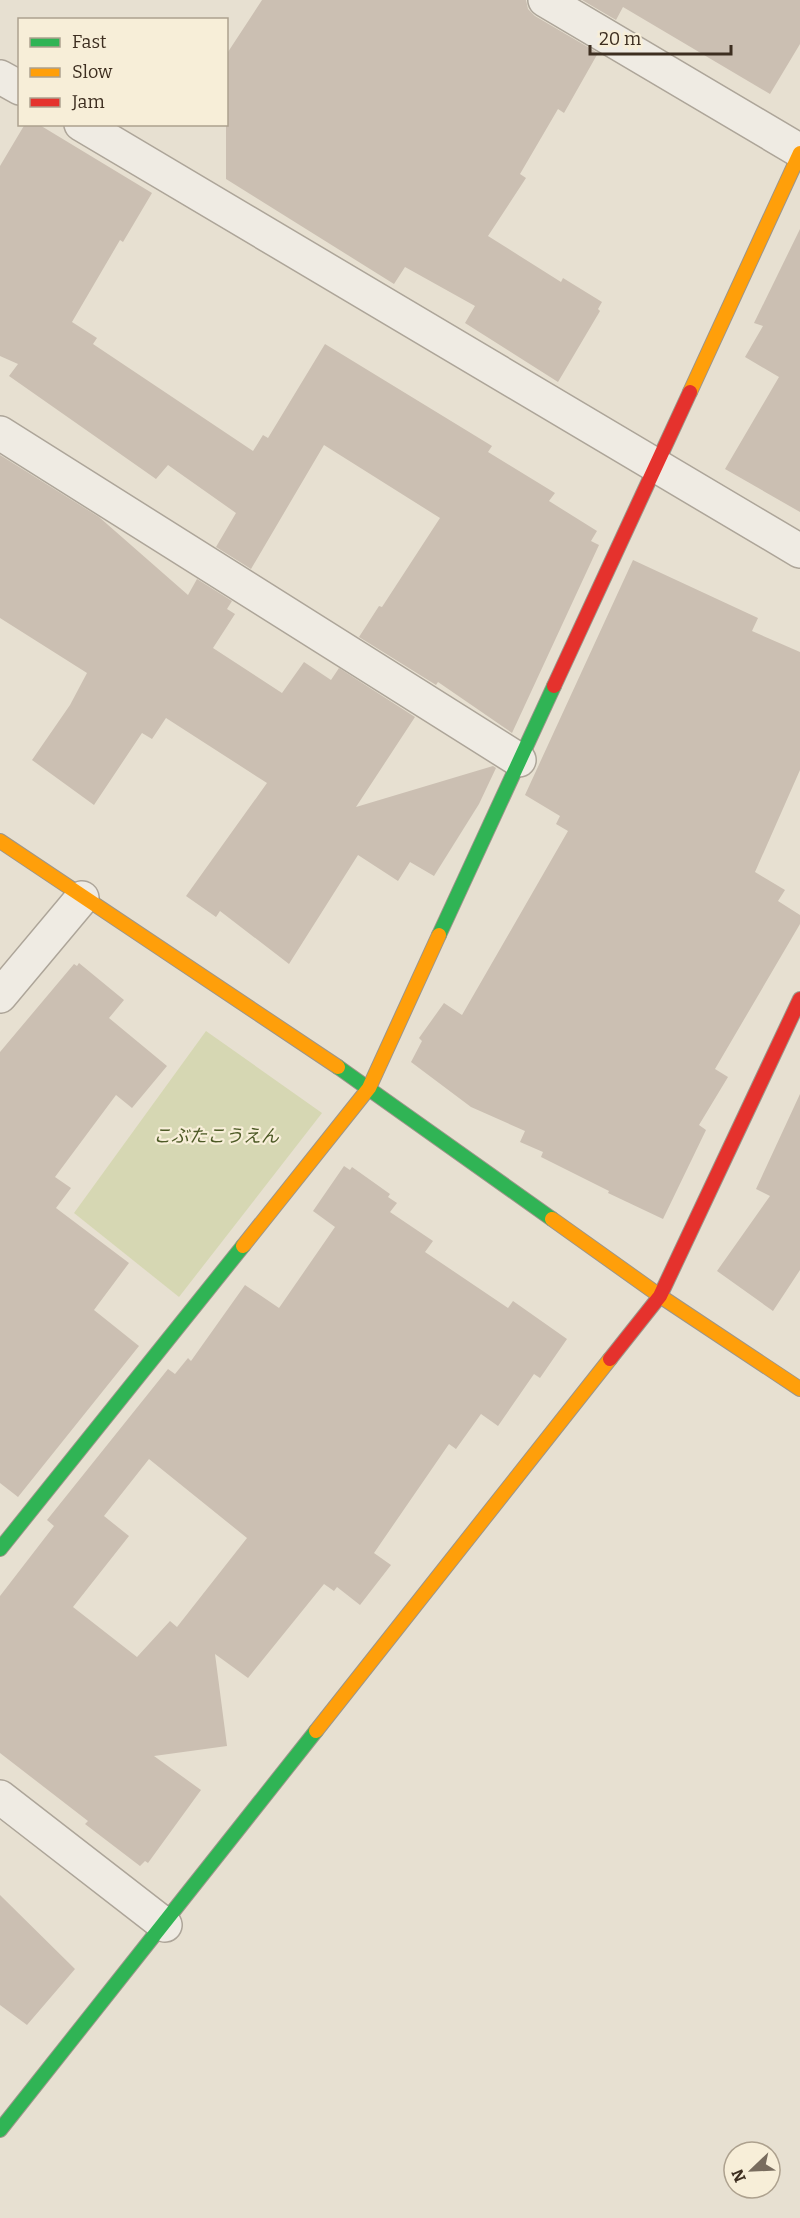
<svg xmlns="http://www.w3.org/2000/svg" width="800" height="2218" font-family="Bitter,'Noto Sans JP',serif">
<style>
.green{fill:#d6d7b3}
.building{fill:#cbbfb2;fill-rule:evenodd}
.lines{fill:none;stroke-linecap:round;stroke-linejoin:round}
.street-casing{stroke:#ada599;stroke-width:36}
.fast-casing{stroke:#9c958a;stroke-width:16}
.slow-casing{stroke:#9c958a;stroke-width:16}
.jam-casing{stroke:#9c958a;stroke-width:16}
.street{stroke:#efebe3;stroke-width:33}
.fast{stroke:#30b455;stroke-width:14}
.slow{stroke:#ff9f0a;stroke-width:14}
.jam{stroke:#e5322d;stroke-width:14}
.labels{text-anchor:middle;stroke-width:4.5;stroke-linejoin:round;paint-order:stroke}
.park-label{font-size:18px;font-style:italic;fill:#4d5a26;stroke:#f7eed8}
</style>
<rect width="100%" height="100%" fill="#e7e0d1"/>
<path class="green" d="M206 1031 322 1113 179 1297 74 1213Z"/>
<path class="building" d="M262 0H526L528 9 535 16 598 53 564 113 558 109 520 174 526 178 488 236 561 282 563 278 602 302 598 309 600 311 558 382 465 323 475 306 405 267 394 284 226 179V55Z
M582 0H800V44L770 94 623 7 616 20Z
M25 124H38L152 193 123 242 120 240 72 322 97 338 93 344 253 451 263 435 268 438 325 344 492 446 488 452 555 493 549 501 597 531 591 541 599 545 512 733 438 682 436 685 359 637 379 606 382 607 440 518 324 445 251 569 216 547 236 513 168 465 156 479 9 376 18 364 0 356V166Z
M800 229V512L725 469 779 377 745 357 763 326 754 323Z
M0 455 99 517 188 595 197 579 232 601 227 609 235 614 213 648 282 693 304 662 331 680 339 668 415 717 356 807 493 766 496 768 479 804 434 876 410 862 398 881 358 855 289 964 220 911 216 917 186 896 267 783 166 718 152 739 142 733 94 805 32 760 70 705 87 673 0 618Z
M633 560 758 618 752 631 800 652V770L755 872 785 890 778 901 800 915V924L715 1069 728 1077 699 1125 706 1130 663 1219 608 1193 609 1191 541 1157 543 1152 520 1142 525 1131 471 1107 411 1062 422 1041 419 1038 444 1003 462 1015 568 831 556 824 560 816 525 795Z
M79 963 124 1000 109 1018 167 1066 132 1108 116 1095 55 1177 71 1188 56 1208 129 1263 94 1310 139 1346 18 1497 0 1483V1052L74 964 77 966Z
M800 1094V1270L773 1311 717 1271 770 1196 756 1189Z
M344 1166 350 1170 352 1167 390 1194 388 1197 397 1203 390 1212 433 1241 425 1252 508 1308 513 1301 567 1339 540 1378 534 1374 498 1426 481 1414 456 1449 449 1444 374 1553 391 1565 360 1605 337 1587 334 1591 324 1584 248 1678 215 1654 227 1746 154 1756 201 1790 148 1863 145 1861 140 1866 85 1824 88 1821 0 1753V1596L54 1526 47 1520 168 1369 175 1374 188 1358 191 1361 245 1285 279 1308 335 1227 313 1211ZM149 1459 247 1538 177 1627 170 1621 137 1657 73 1607 129 1536 104 1516Z
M0 1895 75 1969 27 2025 0 2005Z"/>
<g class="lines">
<defs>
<path id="street" d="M545 0 800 151
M0 77 20 88
M81 124 800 551
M0 433 519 760
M0 996 82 898
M0 1797 165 1925"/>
<path id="fast" d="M439 935 554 686
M338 1067 552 1219
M0 1549 243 1246
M0 2130 316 1731"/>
<path id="slow" d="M690 392 800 153
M0 841 338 1067
M552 1219 660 1296 800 1389
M243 1246 369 1088 439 935
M316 1731 610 1359"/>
<path id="jam" d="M554 686 690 392
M610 1359 660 1296 800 999"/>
</defs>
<use href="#street" class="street-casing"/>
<use href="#fast" class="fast-casing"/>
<use href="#slow" class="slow-casing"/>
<use href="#jam" class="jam-casing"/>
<use href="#street" class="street"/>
<use href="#fast" class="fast"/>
<use href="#slow" class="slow"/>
<use href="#jam" class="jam"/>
</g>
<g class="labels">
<g class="park-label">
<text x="216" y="1142">こぶたこうえん</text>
</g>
</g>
<rect x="18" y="18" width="210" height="108" fill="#f7eed8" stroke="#ada18e" stroke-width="1.5"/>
<rect x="30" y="38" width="30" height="9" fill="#30b455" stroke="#ada18e" stroke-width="1.5"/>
<text x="72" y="48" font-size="18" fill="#3d2e20">Fast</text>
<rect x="30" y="68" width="30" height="9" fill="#ff9f0a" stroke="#ada18e" stroke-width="1.5"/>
<text x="72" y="78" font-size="18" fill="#3d2e20">Slow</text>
<rect x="30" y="98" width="30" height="9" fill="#e5322d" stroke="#ada18e" stroke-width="1.5"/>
<text x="72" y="108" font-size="18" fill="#3d2e20">Jam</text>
<g transform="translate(752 2170) rotate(247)"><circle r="28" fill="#f7eed8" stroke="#ada18e" stroke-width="1.5"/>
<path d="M0-4.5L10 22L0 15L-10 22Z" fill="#786c5e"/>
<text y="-9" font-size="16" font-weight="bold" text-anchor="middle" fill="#3d2e20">N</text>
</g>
<path d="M590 45v9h141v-9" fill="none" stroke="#3d2e20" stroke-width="3"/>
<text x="599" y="45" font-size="18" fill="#3d2e20" stroke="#f7eed8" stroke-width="4.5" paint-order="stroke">20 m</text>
</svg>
